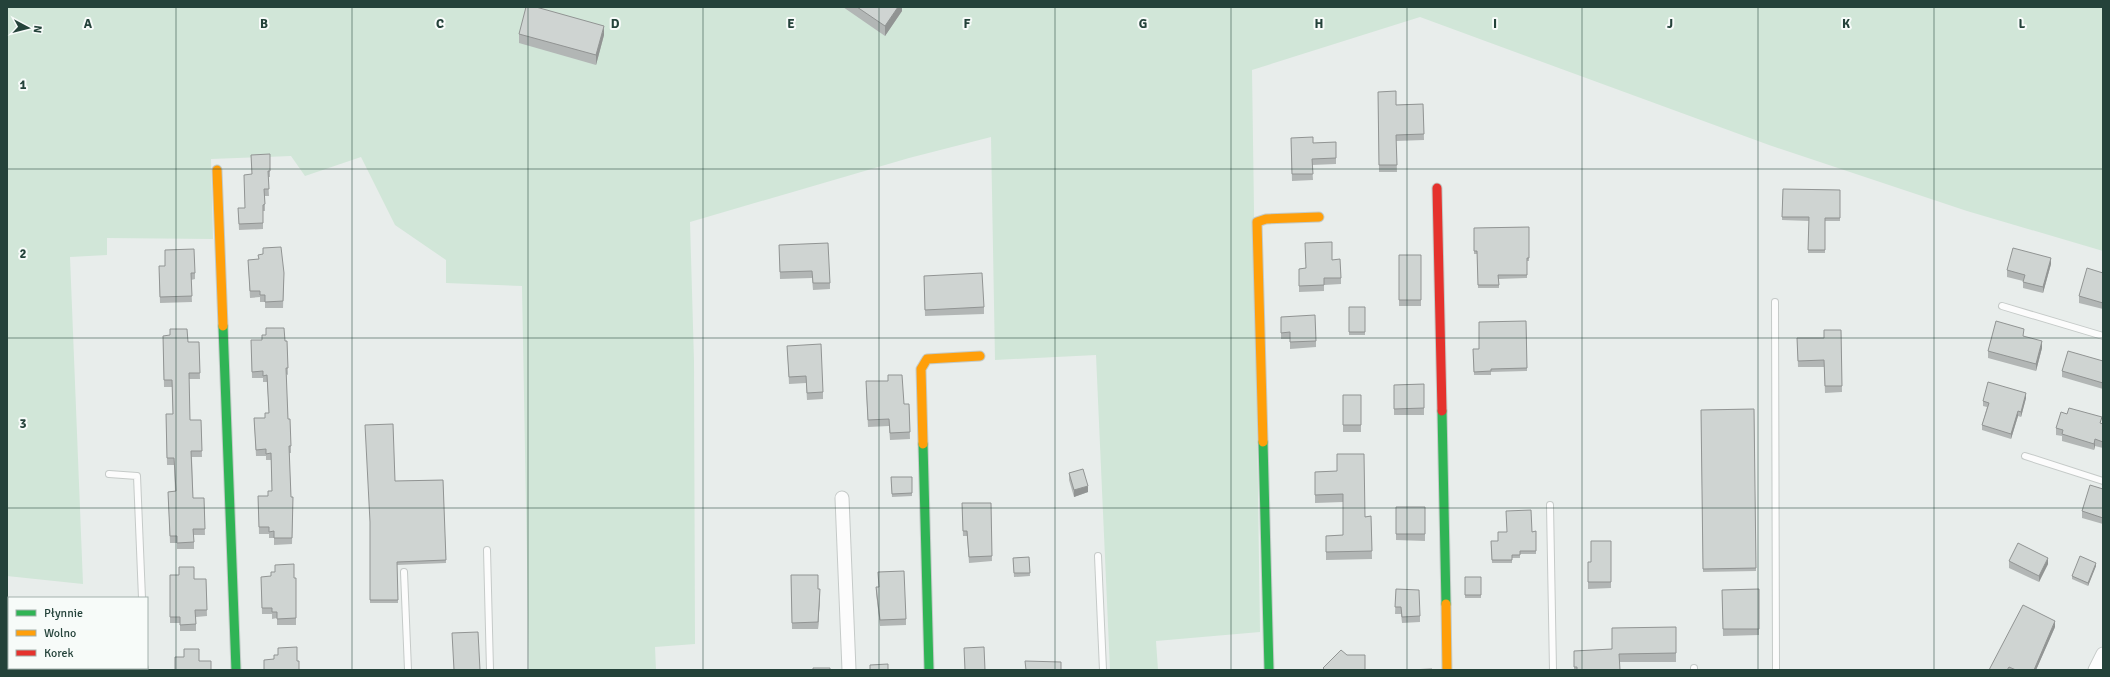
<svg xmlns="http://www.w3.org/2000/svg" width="2110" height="677" font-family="Signika,sans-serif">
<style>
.green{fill:#d1e6d8}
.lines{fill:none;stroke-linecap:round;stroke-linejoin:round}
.lane-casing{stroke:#c5cac8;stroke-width:8}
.street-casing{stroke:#c5cac8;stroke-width:15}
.fast-casing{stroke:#c3cbc8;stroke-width:11}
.slow-casing{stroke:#c3cbc8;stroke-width:11}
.jam-casing{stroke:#c3cbc8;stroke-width:11}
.lane{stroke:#fcfcfc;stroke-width:6}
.street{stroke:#fcfcfc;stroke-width:13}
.fast{stroke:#30b455;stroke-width:9}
.slow{stroke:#ff9f0a;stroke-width:9}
.jam{stroke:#e5322d;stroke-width:9}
.wall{fill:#b2b6b5}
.shaded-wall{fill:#919493}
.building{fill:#cfd4d2;stroke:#919493}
.grid{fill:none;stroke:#24423a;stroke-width:1;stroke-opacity:0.55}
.grid-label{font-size:13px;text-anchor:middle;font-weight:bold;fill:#24423a;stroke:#f7fbf9;stroke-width:4;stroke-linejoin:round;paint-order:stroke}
</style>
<rect width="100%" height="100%" fill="#e8edeb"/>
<path class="green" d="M7 7H2103V251L1967 211 1769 145 1420 17 1252 70 1260 632 1156 641 1158 670H1110L1096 355 995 360 991 137 909 158 690 222 694 361 695 644 655 647 656 670H529L522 286 446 283V260L395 225 361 157 305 176 291 156 211 159 213 239 107 238V255L70 257 83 584 7 576Z"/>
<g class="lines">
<defs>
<path id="lane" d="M1775 302 1776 670
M2002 306 2103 336
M2025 456 2103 481
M109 474 137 476 142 598
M1550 505 1553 670
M487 550 490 670
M1098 556 1103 670
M404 572 408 670
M145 668V670
M1694 668V670"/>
<path id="street" d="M842 498 849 670
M80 668V670
M2095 670 2103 654"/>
<path id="fast" d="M223 326 236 670
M1442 411 1446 604
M1263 442 1269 670
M923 444 929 670"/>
<path id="slow" d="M217 170 223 326
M1263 442 1257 222 1266 219 1319 217
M923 444 921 369 927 359 980 356
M1446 604 1447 670"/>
<path id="jam" d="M1437 188 1442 411"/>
</defs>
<use href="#lane" class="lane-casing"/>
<use href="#street" class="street-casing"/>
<use href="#fast" class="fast-casing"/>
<use href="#slow" class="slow-casing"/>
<use href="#jam" class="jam-casing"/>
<use href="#lane" class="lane"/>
<use href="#street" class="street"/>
<use href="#fast" class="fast"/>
<use href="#slow" class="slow"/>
<use href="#jam" class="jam"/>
</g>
<path class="wall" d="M843 7H902V11L885 36Z
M519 34 604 35 596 65 519 43Z
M1378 92 1396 105 1423 104 1424 140 1396 141 1397 172H1379Z
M1291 138 1313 143 1336 142V164L1312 165 1313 180 1292 181Z
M251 155 270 171V177H268L269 196H265V211H263V229L239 230 238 208H245L252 174Z
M1783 189 1840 190V221H1825V253H1808L1809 221 1782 220Z
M1529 227V261H1527V278L1499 279V288H1478L1477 254H1474V228Z
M779 245 830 283V289L813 290 812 278 780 279Z
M1399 255H1421V306H1399Z
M248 260 284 280 283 308H265V302H260V297L250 298Z
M1332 260 1341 278V284L1324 285V291L1299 292V269L1306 268Z
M2051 264 2043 293 2023 288V281L2007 277V270Z
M159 273H195V279L191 280 192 302 160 303Z
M2103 273V309L2079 303V296Z
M924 276 984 307V314L925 316Z
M1349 307H1365V335H1349Z
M1281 317 1316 341V347L1290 349V339H1281Z
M1526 321 1527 371 1491 372V375H1474L1473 349H1479Z
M1841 330 1842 392 1825 393 1824 367H1798L1797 338H1824Z
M163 336 188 342H199L200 379H189L190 420H201L202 457H192L193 498H204L205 535H194V549H177V543H170L168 492 175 491 174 465H167L166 414H173L172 387H164Z
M2024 336 2042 348 2036 371 1988 358V351Z
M251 340 287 341 288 375 286 374 288 419 291 446V453H289L291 497H293L292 544 274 545V538H269V534H259L258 496H268L272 491 271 460H266V456H256L254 418H265L269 413 267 382H263V378H252Z
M787 346 823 392V399L807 400 806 383 789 384Z
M2103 361V389L2062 377V371Z
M888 375 904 404H909L910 439 890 440 889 426 868 427 866 388 888 381Z
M1424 384V415H1394V385Z
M1343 395H1361V432H1343Z
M2026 398 2021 417 2018 416 2011 439 1982 430V425L1987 407 1983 406V401Z
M1754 409 1756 571 1703 572 1701 410Z
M2102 423 2103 424V448L2095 446 2094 450 2062 441V436L2056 435V428Z
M1337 471 1365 517 1371 516 1372 559 1326 560V536L1343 535V502L1315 503V472Z
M1069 473 1088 492 1074 497 1069 480Z
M891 477H912V496L892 497Z
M443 480 446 563 397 565 398 603H370V525L395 481Z
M2103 489V524L2082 518V511Z
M962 503H991L992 561 969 563 967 536H963Z
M1396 507H1425V541L1396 540Z
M1536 531V554H1520V558H1512V563H1492L1491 541H1498L1532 532Z
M1611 541V588L1588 589V562H1591Z
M1029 557 1030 576 1014 577 1013 558Z
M2009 561 2048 564 2039 582 2009 568Z
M2096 566 2088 586 2072 579V576Z
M878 572 906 619V625L880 626 876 593V587H879Z
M170 575 194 579H206L207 616 196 617V631H180V623H170Z
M791 575 818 589 820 596 818 629H792Z
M261 577 296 578V625H277V618L272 619V614H262Z
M1465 577H1481V598H1465Z
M1396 589 1420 616V622L1402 623 1401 614H1395Z
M1759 589V635L1723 636 1722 590Z
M1676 627V662H1619L1620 670H1574V651L1612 649Z
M2055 627 2036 670H1989Z
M25 668H47V670H39Z"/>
<path class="shaded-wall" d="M898 7H902V11L885 36V26Z
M604 26V35L596 65V55Z
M2051 258V264L2043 293V287Z
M2042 341V348L2036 371V364Z
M2026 393V398L2021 417V412Z
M2018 411V416L2011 439V434Z
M2095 439V446L2094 450V444Z
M1088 486V492L1074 497V490Z
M2048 558V564L2039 582V576Z
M2096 563V566L2088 586V583Z
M820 589V596L818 629V622Z
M2055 621V627L2036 670H2034Z"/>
<path class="building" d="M526 7H536L604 26 596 55 519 34Z
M857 7H898L885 26Z
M1396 91V105L1423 104 1424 134 1396 135 1397 165H1379L1378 92Z
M1313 137V143L1336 142V158L1312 159 1313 174H1292L1291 138Z
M270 154V171H268L269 189H264L265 204 263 205V223L239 224 238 208H245L244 175 252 174 251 155Z
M1783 189 1840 190V218H1825V250H1808L1809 217H1782Z
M1529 227V258H1527V275H1498L1499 285H1478L1477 251H1474V228Z
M1332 242V260L1340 259 1341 278H1324V285L1299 286V269L1306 268 1305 243Z
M828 243 830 283H813L812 271 780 272 779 245Z
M281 247 284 273 283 301 265 302V295H260V291H250L248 260 259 259 258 255 263 254V248Z
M2013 248 2051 258 2043 287 2023 282 2025 275 2007 270Z
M194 249 195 273H191L192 296 160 297 159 266H165V250Z
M1399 255H1421V300H1399Z
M2087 268 2103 273V303L2079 296Z
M982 273 984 307 925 310 924 276Z
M1349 307H1365V332H1349Z
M1315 315 1316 341 1290 342V332L1281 333V317Z
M1526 321 1527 368 1491 369V371L1474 372 1473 349H1479V322Z
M1996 321 2024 329 2023 336 2042 341 2036 364 1988 351Z
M266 328H284L285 341H287L288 368H286L288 419H290L291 446H289L291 497H293L292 538H274V531L269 532V527H259L258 496H268V491H272L271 453 266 454V449L256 450 254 418H265V413H269L267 375 263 376V371L252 372 251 340H262V335H266Z
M170 329H187L188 342H199L200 373H189L190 420H201L202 451H191L193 498H204L205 529H193L194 542 177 543V536H170L168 492 176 491 174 458H167L166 414H173L172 380H164L163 336 170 335Z
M1824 330H1841L1842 386H1825L1824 360 1798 361 1797 338H1824Z
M821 344 823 392 807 393 806 376 789 377 787 346Z
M2068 351 2103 361V383L2062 371Z
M888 375H902L904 404H909L910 432 890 433 889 419 868 420 866 381H888Z
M1988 382 2026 393 2021 412 2018 411 2011 434 1982 425 1989 403 1983 401Z
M1424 384V408L1394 409V385Z
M1343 395H1361V425H1343Z
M2069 408 2102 417 2100 423 2103 424V442L2095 439 2094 444 2062 434 2063 430 2056 428 2061 412 2067 414Z
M1754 409 1756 568 1703 569 1701 410Z
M393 424 395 481 443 480 446 560 397 562 398 600H370V522L365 425Z
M1337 454H1364L1365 517 1371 516 1372 551 1326 552V536L1343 535V494L1315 495V472L1337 471Z
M1083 469 1088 486 1074 490 1069 473Z
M891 477H912V493L892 494Z
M2090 485 2103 489V518L2082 511Z
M962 503H991L992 556 969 557 967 531H963Z
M1396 507H1425V534H1396Z
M1531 510 1532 532 1536 531V551H1520V555H1512V560H1492L1491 541H1498V532H1507L1506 511Z
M1591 541H1611V582H1588V562H1591Z
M2018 543 2048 558 2039 576 2009 561Z
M2080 556 2096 563 2088 583 2072 576Z
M1029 557 1030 573H1014L1013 558Z
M294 564V578H296V618L277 619V612H272V608H262L261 577 271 576V572H275V565Z
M179 567H194V579H206L207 610H195L196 624 180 625V617H170V575H179Z
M904 571 906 619 880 620 876 587H879L878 572Z
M791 575H818V589H820L818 622 792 623Z
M1465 577H1481V595H1465Z
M1396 589 1419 590 1420 616 1402 617 1401 607H1395Z
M1759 589V629H1723L1722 590Z
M2023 605 2055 621 2034 670H2016L2009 667 2007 670H1989Z
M1676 627V653L1619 654 1620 670H1577V667H1574V651L1612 649V628Z
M478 632 480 670H454L452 633Z
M297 647V661H299V670H264V660L274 659V655H278V648Z
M984 647 985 670H965L964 648Z
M184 649H199V661H211V670H175V657H184Z
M1341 650 1347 655H1365V670H1325L1323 668Z
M1025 661 1061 662V670H1026Z
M888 664V670H870V665Z
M813 668H830V670H813Z
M1432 669V670H1408Z"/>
<path class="grid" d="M176 7V670M352 7V670M528 7V670M703 7V670M879 7V670M1055 7V670M1231 7V670M1407 7V670M1582 7V670M1758 7V670M1934 7V670M7 169H2103M7 338H2103M7 508H2103"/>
<g class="grid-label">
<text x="88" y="28">A</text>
<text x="264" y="28">B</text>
<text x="440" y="28">C</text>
<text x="615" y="28">D</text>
<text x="791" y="28">E</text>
<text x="967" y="28">F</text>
<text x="1143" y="28">G</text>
<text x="1319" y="28">H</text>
<text x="1495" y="28">I</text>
<text x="1670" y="28">J</text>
<text x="1846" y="28">K</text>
<text x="2022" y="28">L</text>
<text x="23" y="89">1</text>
<text x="23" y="258">2</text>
<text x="23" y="428">3</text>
</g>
<rect width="2110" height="677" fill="none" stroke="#24423a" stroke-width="16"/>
<rect x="8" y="597" width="140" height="72" fill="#f7fbf9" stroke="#a3b1ad"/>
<rect x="16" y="610" width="20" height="6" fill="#30b455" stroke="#a3b1ad"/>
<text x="44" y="617" font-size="12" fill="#24423a">Płynnie</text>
<rect x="16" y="630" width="20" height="6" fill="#ff9f0a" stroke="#a3b1ad"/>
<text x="44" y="637" font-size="12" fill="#24423a">Wolno</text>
<rect x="16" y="650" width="20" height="6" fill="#e5322d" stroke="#a3b1ad"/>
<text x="44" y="657" font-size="12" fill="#24423a">Korek</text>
<g transform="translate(28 28) rotate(97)" stroke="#f7fbf9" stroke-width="3" paint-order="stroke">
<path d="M0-3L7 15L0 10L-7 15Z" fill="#24423a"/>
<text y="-6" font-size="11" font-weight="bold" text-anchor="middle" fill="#24423a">N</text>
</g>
</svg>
